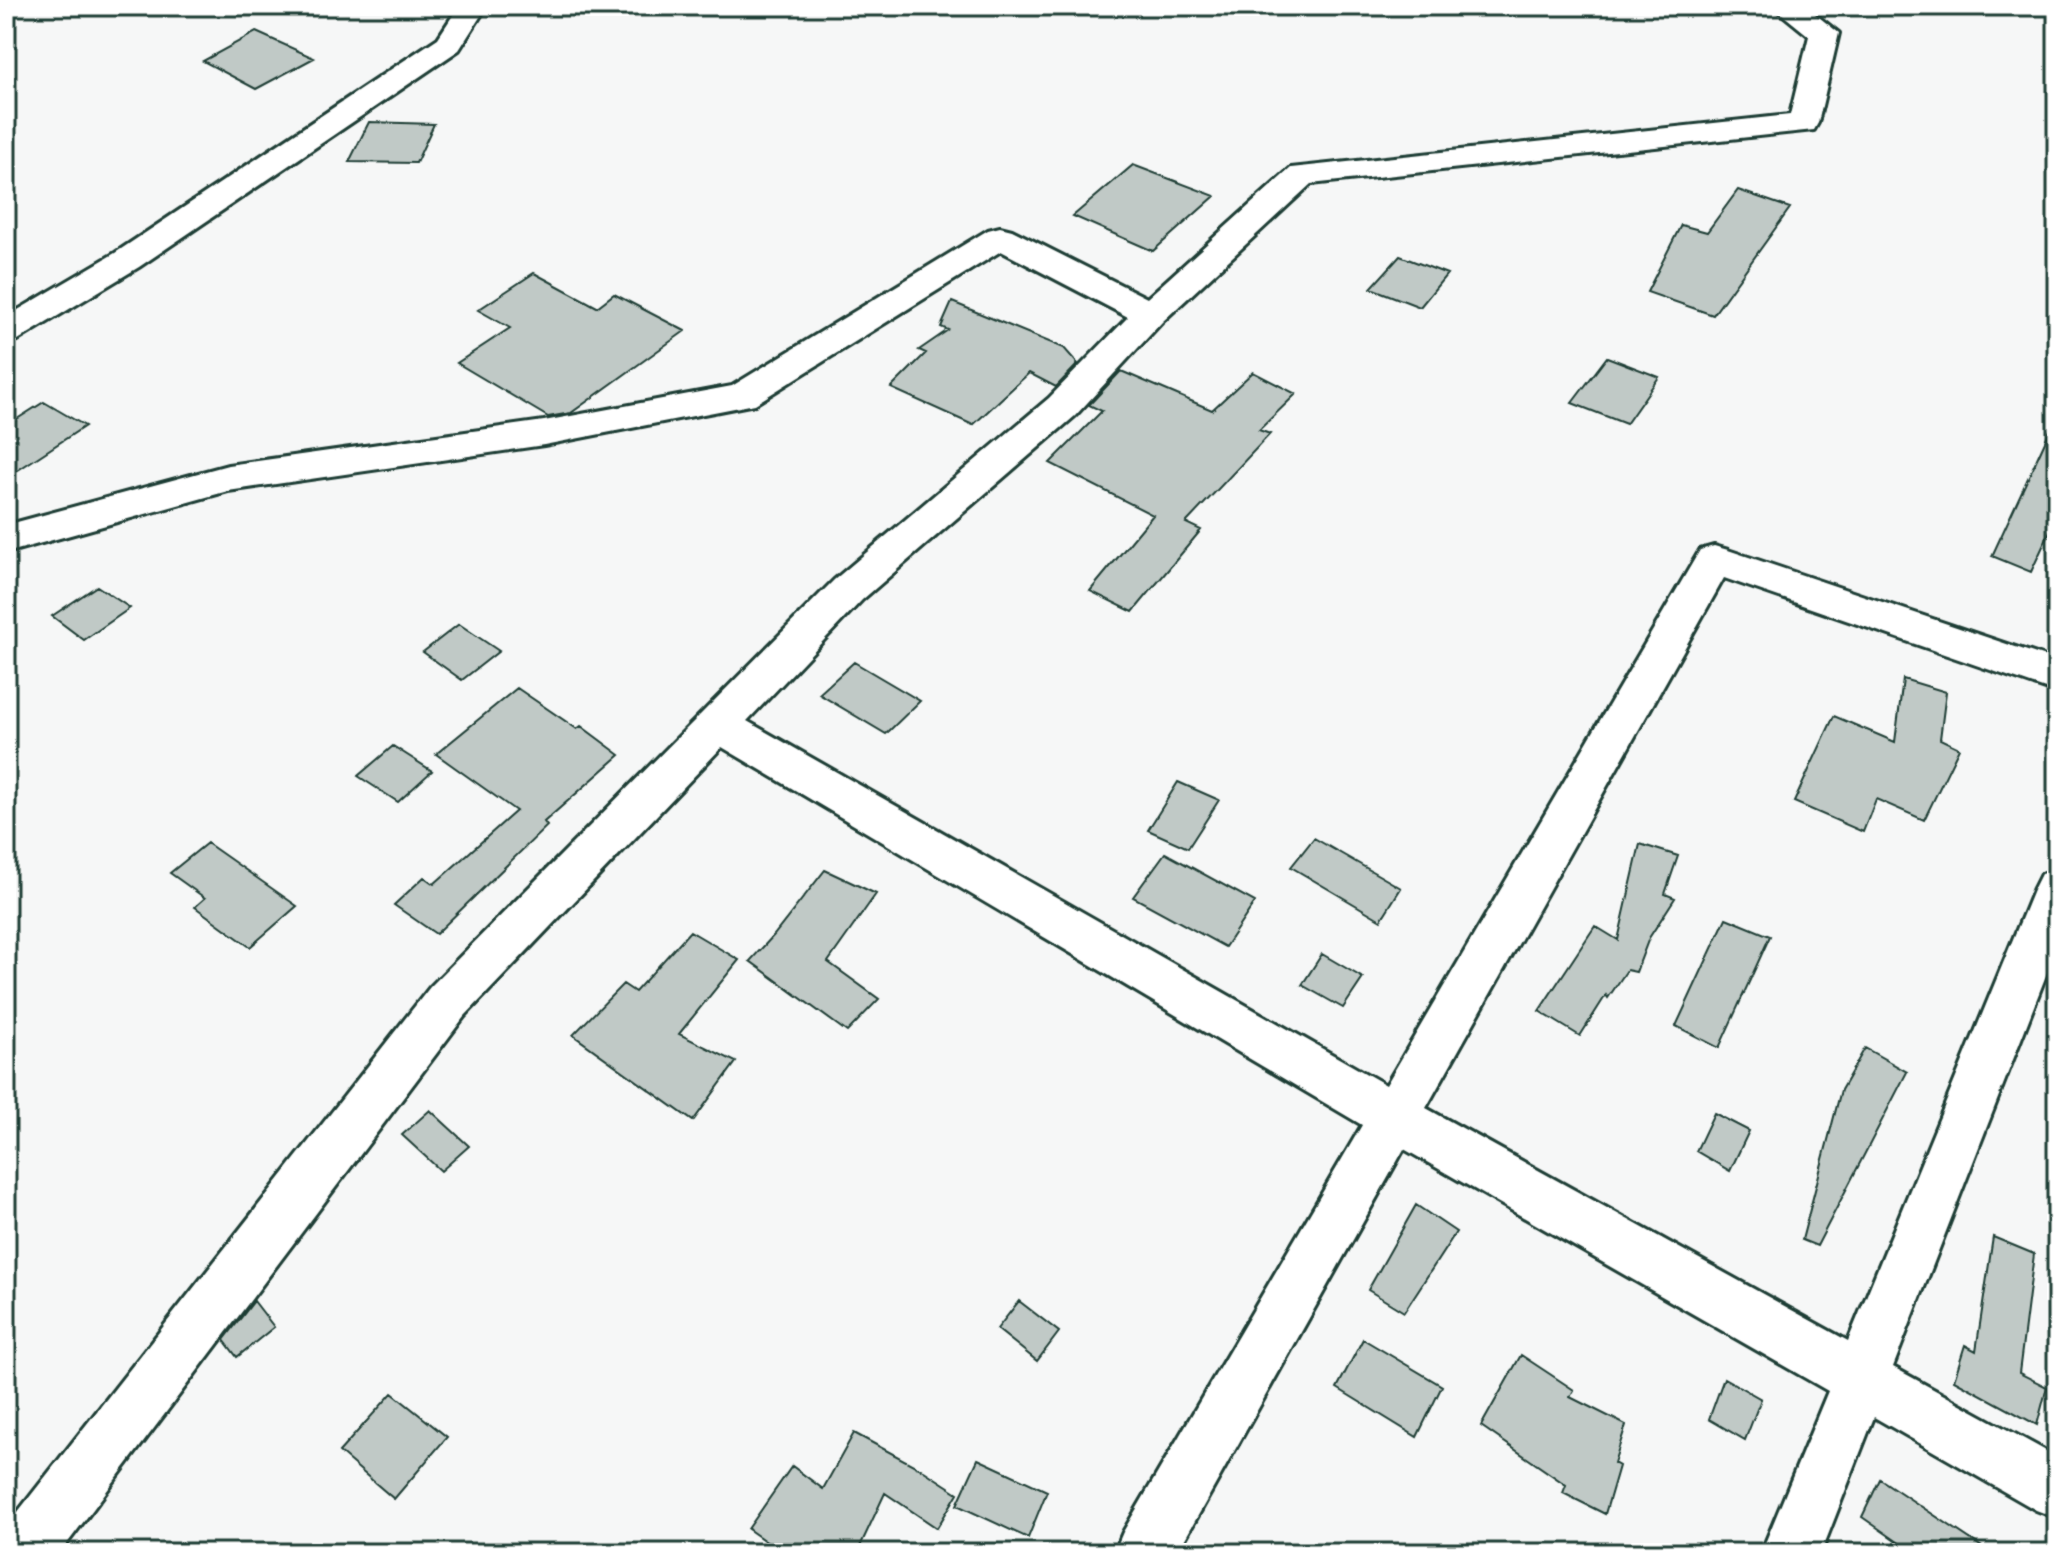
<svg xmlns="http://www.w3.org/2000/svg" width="2063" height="1559" font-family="Caveat,sans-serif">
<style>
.building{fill:#c0c9c6;stroke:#1f3d34;stroke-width:2}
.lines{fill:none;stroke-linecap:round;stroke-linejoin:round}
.street-casing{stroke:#1f3d34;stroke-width:6}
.secondary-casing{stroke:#1f3d34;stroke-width:6}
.street{fill:#fff;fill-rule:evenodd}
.secondary{fill:#fff;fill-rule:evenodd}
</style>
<rect width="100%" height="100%" fill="#f6f7f7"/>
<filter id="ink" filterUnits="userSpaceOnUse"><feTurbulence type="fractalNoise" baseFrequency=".0125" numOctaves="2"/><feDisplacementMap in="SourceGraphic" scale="16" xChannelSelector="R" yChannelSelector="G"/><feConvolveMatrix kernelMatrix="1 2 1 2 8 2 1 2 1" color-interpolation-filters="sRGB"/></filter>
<g filter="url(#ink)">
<path class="building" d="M256 32 314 58 256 89 203 61Z
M369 122 434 124 416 163 349 162Z
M1133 165 1215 196 1153 251 1073 216Z
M1738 190 1790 208 1713 315 1647 292 1681 225 1707 232Z
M1400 256 1447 274 1420 307 1371 288Z
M534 273 597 307 614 294 685 331 571 413 548 417 457 363 510 328 478 310Z
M952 302 1064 348 1078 364 1056 387 1029 373 973 425 891 388 926 353 919 350 948 330 941 327Z
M1607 357 1659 377 1626 424 1572 403Z
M1121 371 1212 410 1253 372 1296 394 1259 430 1270 434 1186 523 1201 530 1133 612 1090 591 1153 515 1050 463 1102 411 1089 405Z
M44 402 85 426 6 478V426Z
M2057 415V516L2031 572 1992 556Z
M97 586 130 608 84 640 52 616Z
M459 624 499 651 462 680 423 652Z
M854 662 920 701 886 734 819 694Z
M1903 679 1946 692 1940 739 1959 748 1924 820 1876 799 1863 832 1794 802 1834 716 1895 742Z
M517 688 577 729 581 726 620 755 544 822 547 826 436 934 394 905 424 877 434 884 516 811 436 754Z
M393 746 432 771 398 802 358 776Z
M1178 782 1219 800 1188 848 1148 830Z
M1314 838 1401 888 1381 920 1291 867Z
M207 843 297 906 250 947 195 907 205 898 170 873Z
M1640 844 1678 856 1665 894 1675 898 1649 938 1636 972 1627 970 1608 998 1606 995 1580 1036 1539 1011 1595 926 1618 940Z
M1165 853 1255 902 1225 947 1133 897Z
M825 870 876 894 828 962 879 999 847 1032 750 961 774 935Z
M1726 918 1770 936 1719 1048 1676 1026Z
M690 931 739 960 679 1034 736 1062 693 1121 573 1035 623 984 635 992Z
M1322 954 1363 978 1343 1008 1302 985Z
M1865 1048 1907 1072 1817 1246 1802 1240 1841 1090Z
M430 1110 469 1146 441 1171 402 1135Z
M1714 1113 1749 1131 1730 1171 1696 1151Z
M1416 1205 1456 1232 1404 1312 1368 1290Z
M1993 1237 2034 1254 2019 1373 2047 1387 2037 1425 1954 1380 1965 1345 1976 1351Z
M254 1301 274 1327 237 1357 224 1340Z
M1019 1301 1059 1332 1037 1361 997 1329Z
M1363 1339 1442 1386 1417 1437 1337 1388Z
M1521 1355 1574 1390 1570 1397 1626 1425 1614 1463 1619 1466 1605 1514 1563 1493 1566 1485 1481 1426Z
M1724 1378 1761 1399 1745 1440 1709 1419Z
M392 1393 447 1437 394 1499 339 1452Z
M854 1433 921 1469 958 1493 937 1528 885 1493 857 1553H782L748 1529 792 1466 823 1489Z
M978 1459 1047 1491 1028 1538 957 1505Z
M1880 1479 1991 1553H1914L1862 1517Z"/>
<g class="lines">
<defs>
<path id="street" d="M1772 6H1805L1839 33 1818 123 1814 130 1311 184 1162 322 1075 416 862 600 747 721 1386 1085 1700 550 1714 546 1728 550 2057 661V693L1724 578 1426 1108 1848 1341 2034 888 2041 874 2057 869V947L1893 1367 2057 1457V1518L2036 1510 1874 1417 1821 1553H1761L1828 1391 1404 1149 1177 1553H1114L1123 1532 1362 1125 722 747 464 1017 60 1553H6V1527L430 987 834 580 1049 398 1128 317 1001 251 755 404 544 445 228 491 6 553V525L228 465 544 421 732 386 988 230 1000 227 1012 230 1147 298 1291 168 1790 115 1809 36Z"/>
<path id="secondary" d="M459 6H487L459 50 139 267 18 340 6 343V317L115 253 438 38Z"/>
</defs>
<use href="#street" class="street-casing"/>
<use href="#secondary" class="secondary-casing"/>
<use href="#street" class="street"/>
<use href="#secondary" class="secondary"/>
</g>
</g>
<rect width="2063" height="1559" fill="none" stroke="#fff" stroke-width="32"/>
<rect x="16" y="16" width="2031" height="1527" fill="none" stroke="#1f3d34" stroke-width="3" filter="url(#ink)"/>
</svg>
